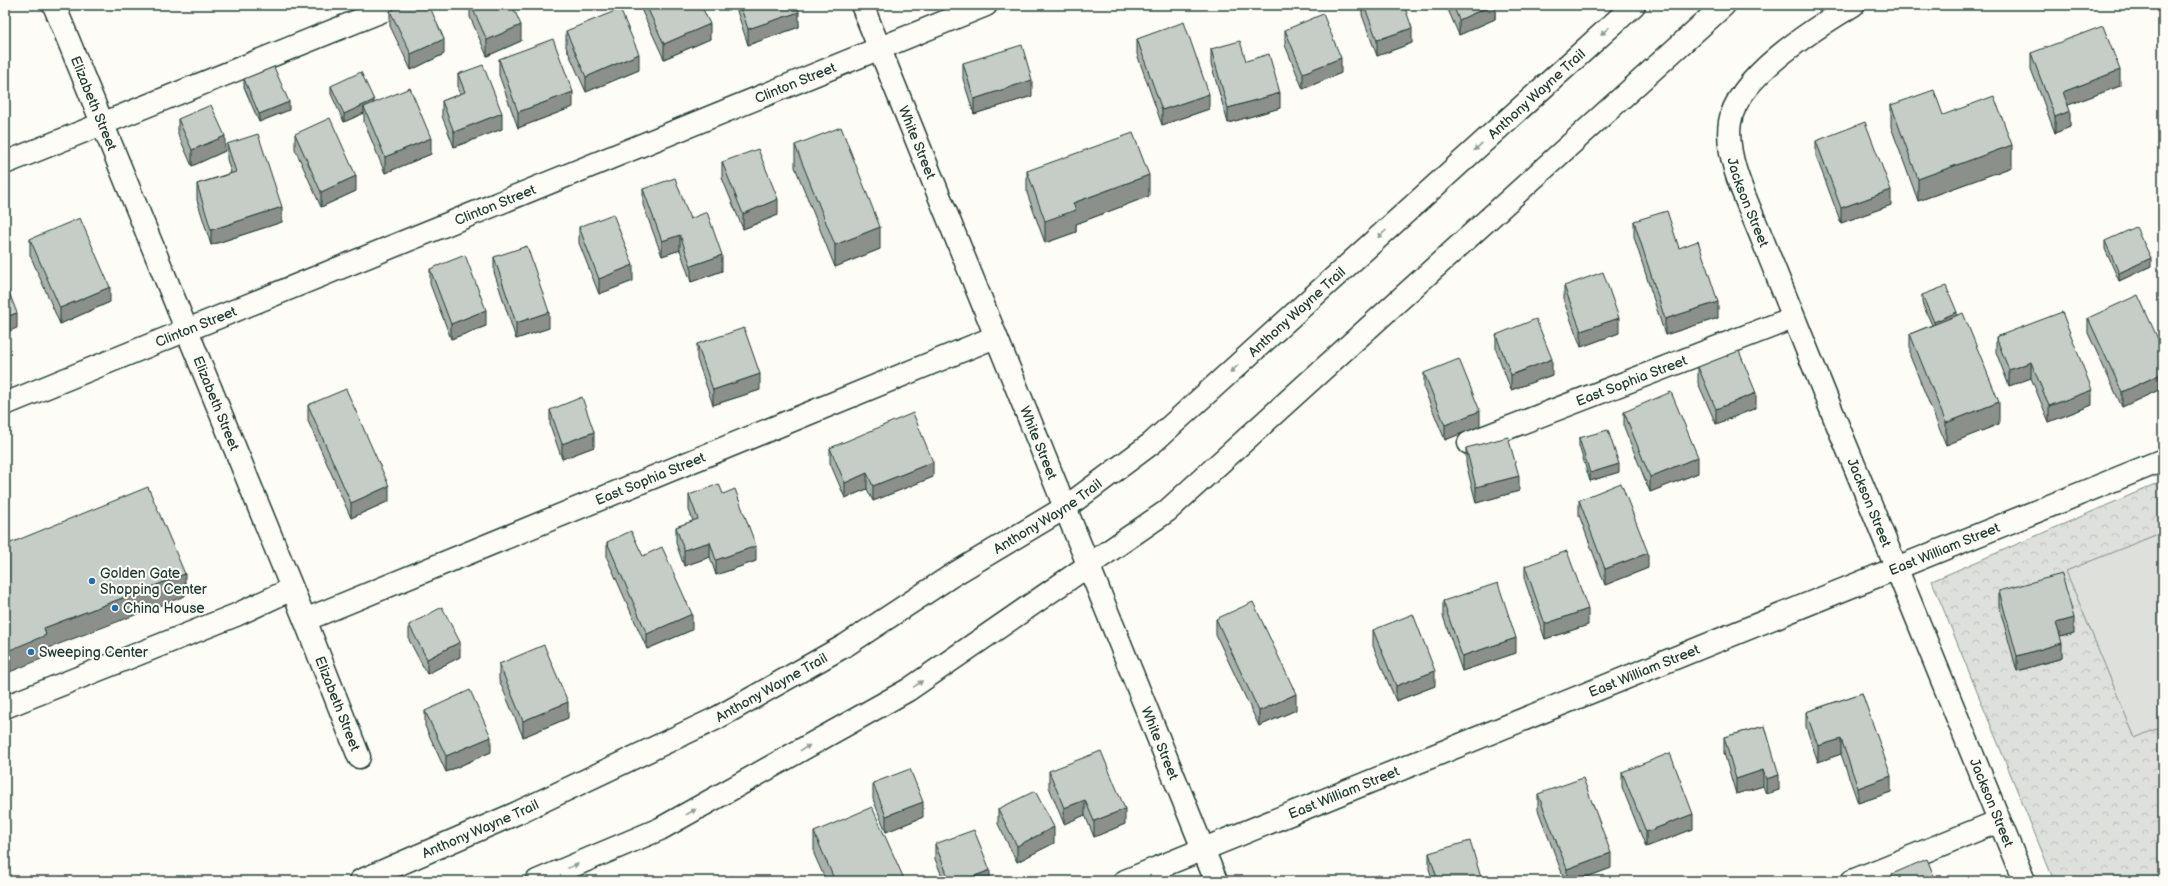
<svg xmlns="http://www.w3.org/2000/svg" width="2168" height="886" font-family="'Balsamiq Sans',sans-serif">
<style>
.park{fill:url(#park-crowns);stroke:#7e8e88}
.pitch{fill:#dde0db;stroke:#7e8e88}
.lines{fill:none;stroke-linecap:round;stroke-linejoin:round}
.minor-casing{stroke:#1f3d34;stroke-width:25}
.highway-casing{stroke:#1f3d34;stroke-width:25}
.minor{stroke:#fdfcf7;stroke-width:22}
.highway{stroke:#fdfcf7;stroke-width:22}
.wall{fill:#aab0ab;stroke:#1f3d34}
.shaded-wall{fill:#8b908b;stroke:#1f3d34}
.building{fill:#c6cdc7;stroke:#1f3d34}
.oneway{fill:#8e9c96}
.poi-dot{fill:#1f6fb2;stroke:#fdfcf7;stroke-width:1.5}
.labels{text-anchor:middle;stroke-width:4;stroke-linejoin:round;paint-order:stroke}
.street-label{font-size:14px;fill:#1f3d34;stroke:#fdfcf7}
.poi-label{font-size:14px;fill:#1f3d34;stroke:#fdfcf7;text-anchor:start}
</style>
<defs>
<pattern id="park-crowns" width="20" height="18" patternUnits="userSpaceOnUse"><rect width="20" height="18" fill="#dde0db"/><path d="M2 6a3 3 0 1 1 6 0M12 15a3 3 0 1 1 6 0" fill="none" stroke="#bdc1bd"/></pattern>
</defs>
<rect width="100%" height="100%" fill="#fdfcf7"/>
<filter id="ink" filterUnits="userSpaceOnUse"><feTurbulence type="fractalNoise" baseFrequency=".025" numOctaves="2"/><feDisplacementMap in="SourceGraphic" scale="8" xChannelSelector="R" yChannelSelector="G"/><feConvolveMatrix kernelMatrix="1 2 1 2 8 2 1 2 1" color-interpolation-filters="sRGB"/></filter>
<g filter="url(#ink)">
<path class="park" d="M2163 481V881H2054L1932 581Z"/>
<path class="pitch" d="M2163 532V726L2135 738 2066 571Z"/>
<g class="lines">
<defs>
<g id="minor">
<path id="s1" d="M54 5 305 620 359 757"/>
<path id="s2" d="M862 5 1216 881"/>
<path id="s3" d="M1853 5C1815 28 1737 77 1730 122 1724 159 1750 207 1763 241 1784 293 1805 345 1826 397 1893 558 1958 720 2024 881"/>
<path d="M5 163 397 5"/>
<path id="s4" d="M5 404 986 5"/>
<path id="s5" d="M1469 443 1793 318"/>
<path id="s6" d="M305 620 995 337"/>
<path d="M5 707 236 615 292 589"/>
<path id="s7" d="M1125 881 2163 460"/>
<path d="M1852 881 1999 821"/>
</g>
<g id="highway">
<path id="s8" d="M360 881 517 813 717 718 846 645 951 576 1066 507 1152 443 1634 5"/>
<path d="M537 881 660 829 908 690 1167 511 1724 5"/>
</g>
</defs>
<use href="#minor" class="minor-casing"/>
<use href="#highway" class="highway-casing"/>
<use href="#minor" class="minor"/>
<use href="#highway" class="highway"/>
</g>
<path class="wall" d="M470 5H512L521 41 487 56 470 17Z
M640 5H701L710 39 664 59 640 7Z
M735 5H797L799 27 748 45Z
M1362 5H1404L1412 43 1377 56 1362 15Z
M1446 5H1495V19L1459 35Z
M390 11 444 54 411 70 390 26Z
M1285 30 1341 73 1303 89 1285 45Z
M566 31 639 70 586 92 566 47Z
M1137 39 1209 109 1162 125 1137 54Z
M1211 49 1246 61 1280 108 1228 123 1211 64Z
M2031 53 2120 86 2068 105 2070 127 2055 133 2031 69Z
M499 59 573 107 518 128 499 75Z
M963 63 1032 96 974 114 963 79Z
M458 74 502 129 454 147 442 116V101L460 94 458 90Z
M244 79 289 110 259 122 244 87Z
M331 86 374 102 431 154 385 173 364 122V113L344 122 331 94Z
M1891 105 1943 115 2012 167 1918 201 1891 127Z
M178 119 225 151 192 166 178 134Z
M295 134 356 191 321 207 295 149Z
M1816 141 1891 205 1841 223 1816 156Z
M227 144 282 222 211 245 197 200V184L231 173 227 159Z
M795 145 880 249 835 267 795 167Z
M722 162 778 215 743 229 722 178Z
M1027 171 1149 196 1076 224V232L1045 243 1027 193Z
M643 189 690 219 722 271 691 282 680 250 662 256 643 205Z
M1634 221 1679 248 1718 318 1665 335 1634 237Z
M579 227 633 281 599 294 579 243Z
M30 239 110 302 60 324 30 255Z
M2105 241 2151 266 2119 281 2105 249Z
M494 257 549 328 516 339 494 272Z
M430 269 486 326 451 339 430 284Z
M1564 286 1619 333 1581 347 1564 302Z
M1922 295 1957 315 1999 424 1946 445 1910 356V334L1932 325 1922 303Z
M2088 318 2163 350V388L2122 407 2088 333Z
M1496 335 1552 375 1511 390 1496 350Z
M1996 337 2092 405 2049 422 2031 378 2009 386 1996 352Z
M697 344 760 390 713 405 697 359Z
M1698 367 1756 408 1716 424 1698 383Z
M1424 373 1480 426 1445 440 1424 389Z
M308 405 389 501 351 518 308 421Z
M550 410 594 447 562 459 550 425Z
M1624 412 1698 473 1650 492 1624 427Z
M1579 438 1619 472 1590 481 1579 446Z
M830 448 933 477 873 501 867 489 845 498 830 463Z
M1466 448 1519 491 1476 503 1466 463Z
M723 494 756 561 716 575 710 557 684 566 676 543V527L693 521 689 510V495Z
M1579 500 1648 568 1605 585 1579 515Z
M607 542 643 556 692 630 647 649 607 558Z
M1525 566 1588 625 1545 639 1525 581Z
M1999 591 2074 633 2060 637 2062 658 2017 671 1999 606Z
M1443 601 1516 653 1462 671 1443 616Z
M1216 619 1296 710 1259 726 1216 635Z
M409 625 460 657 427 674 409 640Z
M1373 630 1435 686 1396 701 1373 646Z
M499 664 568 718 523 737 499 680Z
M1862 693 1891 792 1858 803 1841 754 1818 762 1806 727V712Z
M425 711 491 752 446 772 425 726Z
M1765 726 1779 790 1766 794 1763 786 1736 794 1724 753V737Z
M1049 771 1125 824 1094 837 1085 815 1064 824 1049 787Z
M1622 772 1693 829 1646 847 1622 787Z
M873 783 923 817 886 832 873 799Z
M1538 794 1611 868 1576 881H1565L1538 810Z
M998 809 1054 843 1017 862 998 824Z
M814 832 905 881H826L814 854Z
M935 844 990 881H944L935 859Z
M1429 853 1482 881H1433L1429 869Z
M1892 874 1936 881H1892Z"/>
<path class="shaded-wall" d="M252 5H258L252 7Z
M1492 5H1495V19L1459 35V20Z
M799 12V27L748 45V29Z
M710 24V39L664 59V44Z
M521 25V41L487 56V40Z
M1412 28V43L1377 56V40Z
M444 39V54L411 70V54Z
M639 54V70L586 92V77Z
M1341 58V73L1303 89V73Z
M2120 70V86L2063 107V92Z
M1032 80V96L974 114V99Z
M573 92V107L518 128V112Z
M1280 93V108L1228 123V108Z
M1209 94V109L1162 125V110Z
M374 100V108L364 107V113L344 122V114Z
M289 102V110L259 122V114Z
M2070 111V127L2055 133V117Z
M502 113V129L454 147V132Z
M225 136V151L192 166V150Z
M431 138V154L385 173V157Z
M2012 145V167L1918 201V179Z
M1149 175V196L1076 224V232L1045 243V221L1073 203Z
M356 176V191L321 207V192Z
M1891 190V205L1841 223V208Z
M778 199V215L743 229V214Z
M282 207V222L211 245V230Z
M880 227V249L835 267V245Z
M680 235V250L662 256V241Z
M722 255V271L691 282V266Z
M2151 258V266L2119 281V273Z
M633 265V281L599 294V279Z
M110 287V302L60 324V308Z
M1718 302V318L1665 335V319Z
M486 310V326L451 339V324Z
M549 312V328L516 339V323Z
M1957 312V320L1934 330V322Z
M17 313V328L5 333V317Z
M1619 318V333L1581 347V331Z
M1552 359V375L1511 390V375Z
M2031 362V378L2009 386V370Z
M2163 373V388L2122 407V392Z
M760 374V390L713 405V390Z
M2092 390V405L2049 422V406Z
M1756 393V408L1716 424V409Z
M1999 402V424L1946 445V423Z
M1480 411V426L1445 440V425Z
M594 432V447L562 459V444Z
M1698 457V473L1650 492V477Z
M933 462V477L873 501V486Z
M1619 464V472L1590 481V473Z
M867 473V489L845 498V483Z
M1519 476V491L1476 503V487Z
M389 486V501L351 518V503Z
M710 542V557L684 566V550Z
M756 546V561L716 575V560Z
M1648 553V568L1605 585V569Z
M185 574V596L46 649V657L5 674V652L44 628Z
M1588 609V625L1545 639V624Z
M692 614V630L647 649V634Z
M2074 618V633L2056 638V623Z
M1516 638V653L1462 671V656Z
M460 642V657L427 674V659Z
M2062 643V658L2017 671V656Z
M1435 671V686L1396 701V686Z
M1296 694V710L1259 726V711Z
M568 702V718L523 737V721Z
M491 737V752L446 772V756Z
M1841 739V754L1818 762V746Z
M1763 770V786L1736 794V779Z
M1779 775V790L1766 794V779Z
M1891 776V792L1858 803V788Z
M1085 800V815L1064 824V808Z
M923 802V817L886 832V816Z
M1125 809V824L1094 837V821Z
M1693 814V829L1646 847V832Z
M1054 827V843L1017 862V846Z
M1611 853V868L1576 881H1567V869Z
M990 870V881H962Z"/>
<path class="building" d="M403 5H429L444 39 411 54 390 11Z
M471 5H512L521 25 487 40Z
M646 5H701L710 24 664 44Z
M740 5H797L799 12 748 29Z
M1364 5H1404L1412 28 1377 40Z
M1453 5H1492L1459 20Z
M620 9 639 54 586 77 566 31Z
M1323 14 1341 58 1303 73 1285 30Z
M1184 22 1209 94 1162 110 1137 39Z
M2103 26 2120 70 2063 92 2070 111 2055 117 2031 53Z
M553 39 573 92 518 112 499 59Z
M1240 41 1246 61 1269 54 1280 93 1228 108 1211 49Z
M1022 45 1032 80 974 99 963 63Z
M483 65 502 113 454 132 442 101 465 92 458 74Z
M274 67 289 102 259 114 244 79Z
M361 72 374 100 344 114 331 86Z
M410 88 431 138 385 157 364 107Z
M1934 90 1943 115 1994 96 2012 145 1918 179 1891 105Z
M211 105 225 136 192 150 178 119Z
M330 118 356 176 321 192 295 134Z
M1865 122 1891 190 1841 208 1816 141Z
M841 127 880 227 835 245 795 145Z
M1133 133 1149 175 1073 203 1076 210 1045 221 1027 171Z
M258 134 282 207 211 230 197 184 236 172 227 144Z
M758 149 778 199 743 214 722 162Z
M675 178 690 219 707 212 722 255 691 266 680 235 662 241 643 189Z
M1667 211 1679 248 1698 241 1718 302 1665 319 1634 221Z
M613 214 633 265 599 279 579 227Z
M80 218 110 287 60 308 30 239Z
M2136 227 2151 258 2119 273 2105 241Z
M527 246 549 312 516 323 494 257Z
M465 255 486 310 451 324 430 269Z
M1603 272 1619 318 1581 331 1564 286Z
M5 282 17 313 5 317Z
M1946 286 1957 312 1934 322 1922 295Z
M2138 295 2163 350V373L2122 392 2088 318Z
M2062 312 2092 390 2049 406 2031 362 2009 370 1996 337Z
M1963 313 1999 402 1946 423 1910 334Z
M1536 319 1552 359 1511 375 1496 335Z
M744 328 760 374 713 390 697 344Z
M1739 351 1756 393 1716 409 1698 367Z
M1459 359 1480 411 1445 425 1424 373Z
M346 389 389 486 351 503 308 405Z
M1671 392 1698 457 1650 477 1624 412Z
M582 397 594 432 562 444 550 410Z
M913 413 933 462 873 486 867 473 845 483 830 448Z
M1608 430 1619 464 1590 473 1579 438Z
M1508 437 1519 476 1476 487 1466 448Z
M1621 483 1648 553 1605 569 1579 500Z
M719 484 723 494 735 489 756 546 716 560 710 542 684 550 676 527 698 519 689 495Z
M148 487 185 574 44 628 46 635 5 652V538L8 544Z
M631 531 643 556 662 547 692 614 647 634 607 542Z
M1567 551 1588 609 1545 624 1525 566Z
M2062 574 2074 618 2056 623 2062 643 2017 656 1999 591Z
M1498 583 1516 638 1462 656 1443 601Z
M1253 602 1296 694 1259 711 1216 619Z
M442 607 460 642 427 659 409 625Z
M1413 614 1435 671 1396 686 1373 630Z
M544 645 568 702 523 721 499 664Z
M470 690 491 737 446 756 425 711Z
M1862 693 1891 776 1858 788 1841 739 1818 746 1806 712Z
M1765 726 1779 775 1766 779 1763 770 1736 779 1724 737Z
M1101 751 1125 809 1094 821 1085 800 1064 808 1049 771Z
M1670 753 1693 814 1646 832 1622 772Z
M910 769 923 802 886 816 873 783Z
M1583 778 1611 853 1567 869 1538 794Z
M1035 791 1054 827 1017 846 998 809Z
M872 807 905 881H835L814 832Z
M974 830 990 870 962 881H950L935 844Z
M1470 841 1482 881H1438L1429 853Z
M1927 859 1936 881H1895L1892 874Z
M1379 875 1381 881H1365Z
M733 876 734 881H716Z"/>
<defs><path id="oneway-solid" d="M-6-.8H1V-3.2L6.5 0L1 3.2V.8H-6Z"/></defs>
<g class="oneway">
<use href="#oneway-solid" transform="translate(1605 31) rotate(138)"/>
<use href="#oneway-solid" transform="translate(1478 147) rotate(138)"/>
<use href="#oneway-solid" transform="translate(1382 234) rotate(138)"/>
<use href="#oneway-solid" transform="translate(1234 369) rotate(138)"/>
<use href="#oneway-solid" transform="translate(918 684) rotate(-35)"/>
<use href="#oneway-solid" transform="translate(805 748) rotate(-29)"/>
<use href="#oneway-solid" transform="translate(691 812) rotate(-29)"/>
<use href="#oneway-solid" transform="translate(573 866) rotate(-23)"/>
</g>
</g>
<g class="poi-dot">
<circle cx="92" cy="581" r="4"/>
<circle cx="115" cy="608" r="4"/>
<circle cx="31" cy="652" r="4"/>
</g>
<g class="labels">
<g class="street-label">
<text dy="5" stroke="none"><textPath href="#s4" startOffset="853">Clinton Street</textPath></text>
<text dy="5" stroke="none"><textPath href="#s8" startOffset="1427">Anthony Wayne Trail</textPath></text>
<text dy="5" stroke="none"><textPath href="#s1" startOffset="106">Elizabeth Street</textPath></text>
<text dy="5" stroke="none"><textPath href="#s2" startOffset="148">White Street</textPath></text>
<text dy="5" stroke="none"><textPath href="#s3" startOffset="257">Jackson Street</textPath></text>
<text dy="5" stroke="none"><textPath href="#s4" startOffset="529">Clinton Street</textPath></text>
<text dy="5" stroke="none"><textPath href="#s8" startOffset="1103">Anthony Wayne Trail</textPath></text>
<text dy="5" stroke="none"><textPath href="#s4" startOffset="206">Clinton Street</textPath></text>
<text dy="5" stroke="none"><textPath href="#s5" startOffset="174">East Sophia Street</textPath></text>
<text dy="5" stroke="none"><textPath href="#s1" startOffset="430">Elizabeth Street</textPath></text>
<text dy="5" stroke="none"><textPath href="#s2" startOffset="472">White Street</textPath></text>
<text dy="5" stroke="none"><textPath href="#s6" startOffset="373">East Sophia Street</textPath></text>
<text dy="5" stroke="none"><textPath href="#s3" startOffset="581">Jackson Street</textPath></text>
<text dy="5" stroke="none"><textPath href="#s8" startOffset="780">Anthony Wayne Trail</textPath></text>
<text dy="5" stroke="none"><textPath href="#s7" startOffset="884">East William Street</textPath></text>
<text dy="5" stroke="none"><textPath href="#s7" startOffset="560">East William Street</textPath></text>
<text dy="5" stroke="none"><textPath href="#s8" startOffset="455">Anthony Wayne Trail</textPath></text>
<text dy="5" stroke="none"><textPath href="#s1" startOffset="754">Elizabeth Street</textPath></text>
<text dy="5" stroke="none"><textPath href="#s2" startOffset="796">White Street</textPath></text>
<text dy="5" stroke="none"><textPath href="#s7" startOffset="236">East William Street</textPath></text>
<text dy="5" stroke="none"><textPath href="#s3" startOffset="905">Jackson Street</textPath></text>
<text dy="5" stroke="none"><textPath href="#s8" startOffset="131">Anthony Wayne Trail</textPath></text>
</g>
<g class="poi-label">
<text x="100" y="578">Golden Gate<tspan x="100" dy="16">Shopping Center</tspan></text>
<text x="123" y="613">China House</text>
<text x="39" y="657">Sweeping Center</text>
</g>
</g>
<rect width="2168" height="886" fill="none" stroke="#fdfcf7" stroke-width="20"/>
<rect x="10" y="10" width="2148" height="866" fill="none" stroke="#1f3d34" stroke-width="1.5" filter="url(#ink)"/>
</svg>
